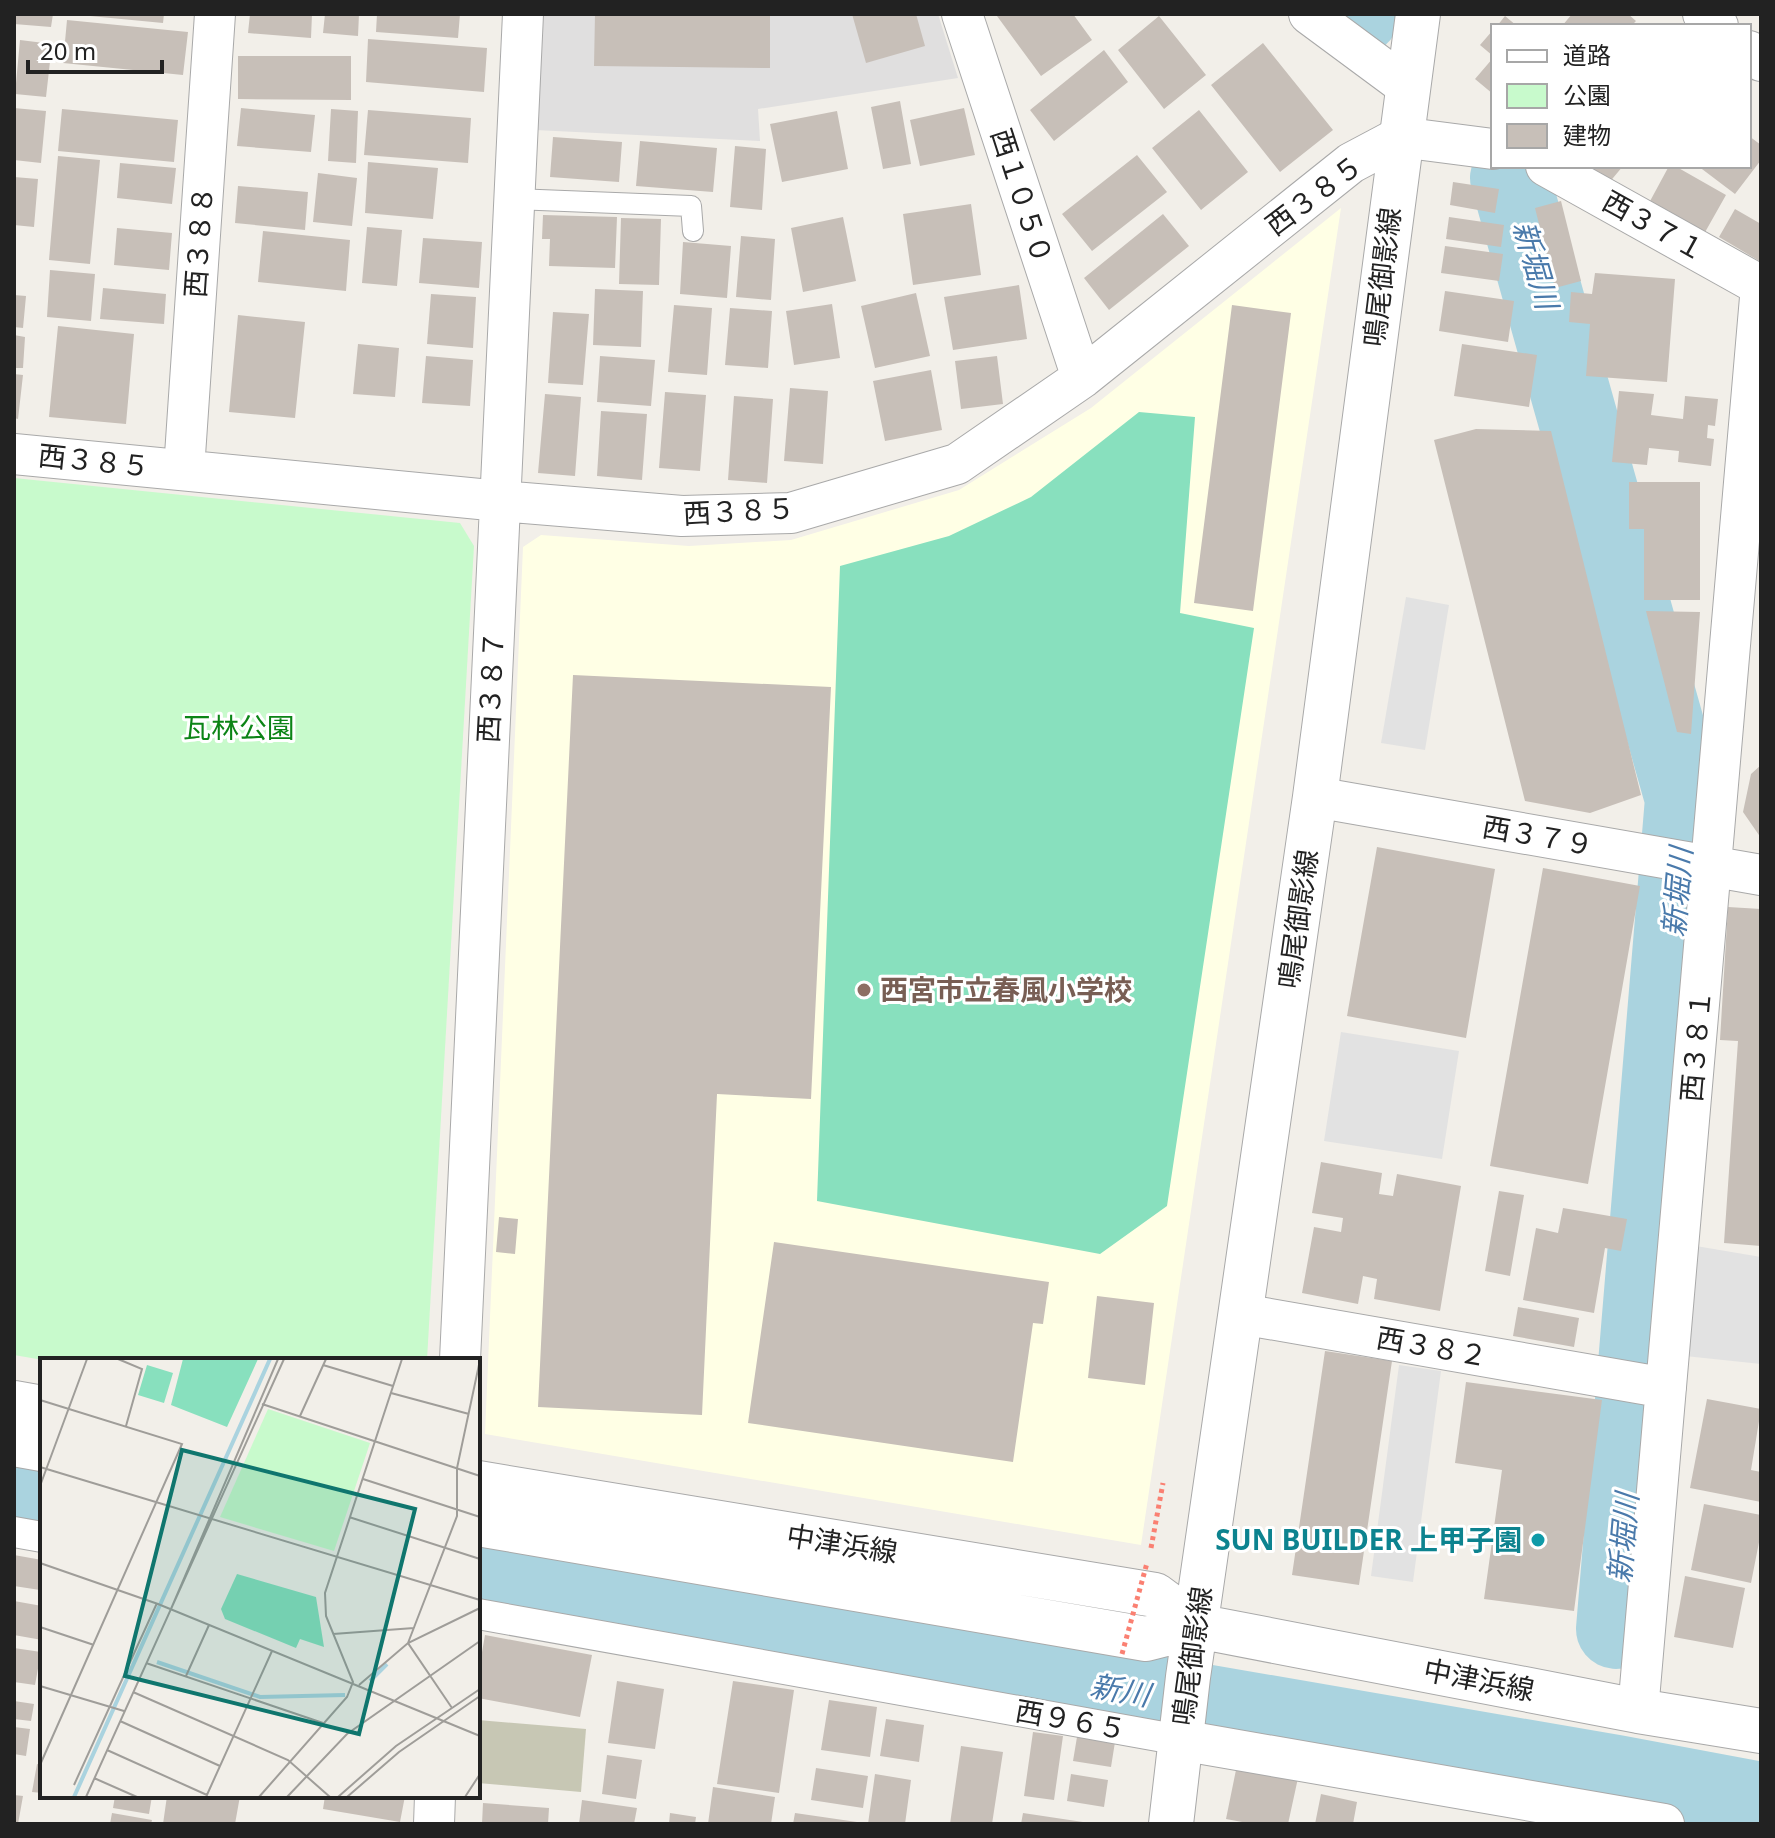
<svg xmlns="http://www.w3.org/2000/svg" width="1775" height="1838" font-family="'Noto Sans','Noto Sans JP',sans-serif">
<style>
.residential{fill:#e0dfdf}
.education{fill:#ffffe5}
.construction{fill:#c7c7b4}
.park{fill:#c8facc}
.pitch{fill:#88e0be}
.parking{fill:#e2e2e2}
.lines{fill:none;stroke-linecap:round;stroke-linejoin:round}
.river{stroke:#aad3df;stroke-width:80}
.building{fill:#c7bfb8}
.service-casing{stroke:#a9a9a9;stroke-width:22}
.pedestrian-casing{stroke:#a9a9a9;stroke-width:32}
.minor-casing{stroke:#a9a9a9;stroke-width:42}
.tertiary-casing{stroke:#a9a9a9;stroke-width:46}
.path{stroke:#fa8072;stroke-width:5;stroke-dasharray:4 4;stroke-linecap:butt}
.service{stroke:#fff;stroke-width:20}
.pedestrian{stroke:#fff;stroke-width:30}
.minor{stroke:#fff;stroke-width:40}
.tertiary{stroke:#fff;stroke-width:44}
.path-bridge{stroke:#fa8072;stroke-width:5;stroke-dasharray:4 4;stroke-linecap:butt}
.education-dot{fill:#8d6e63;stroke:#fff;stroke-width:3}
.culture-dot{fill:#0f9aa8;stroke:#fff;stroke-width:3}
.labels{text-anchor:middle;stroke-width:6;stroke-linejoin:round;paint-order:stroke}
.street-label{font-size:28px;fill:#222;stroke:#fff}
.park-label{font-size:28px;fill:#0c8416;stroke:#fff}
.education-label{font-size:28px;font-weight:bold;fill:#785e54;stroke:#fff;text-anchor:start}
.culture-label{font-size:28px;font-weight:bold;fill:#0d838f;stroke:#fff;text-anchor:end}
.water-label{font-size:30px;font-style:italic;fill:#4a7aab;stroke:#fff}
.inset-river{fill:none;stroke:#aad3df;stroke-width:4}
.inset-road{fill:none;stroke:#9f9d99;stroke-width:2}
.view{fill:#0f766e;fill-opacity:0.15;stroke:#0f766e;stroke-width:4}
.inset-edge{fill:none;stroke:#222;stroke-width:4}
</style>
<rect width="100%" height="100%" fill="#f2efe9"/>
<path class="residential" d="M540 14H938L958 78 758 109 760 141 535 130Z"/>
<path class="education" d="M1341 208 1141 1545 485 1434 523 547 541 535 689 546 791 540 959 490 1091 408Z"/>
<path class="construction" d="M478 1720 586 1729 581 1792 478 1783Z"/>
<path class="park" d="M14 478 460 523 474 546 427 1360H43L14 1355Z"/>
<path class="pitch" d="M1139 412 1195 417 1180 613 1254 628 1167 1206 1100 1254 817 1201 840 566 949 536 1031 497Z"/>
<path class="parking" d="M1406 597 1449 605 1425 750 1381 743Z
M1341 1032 1459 1051 1442 1159 1324 1141Z
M1696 1246 1761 1257V1364L1685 1356Z
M1399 1365 1441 1371 1413 1582 1371 1576Z"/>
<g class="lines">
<path class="river" d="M1357 14 1359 15
M1510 178 1685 799 1616 1629
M14 1499 42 1504
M478 1579 1616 1775 1761 1802"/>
</g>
<path class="building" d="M14 14H53L51 27 14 24Z
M90 14H164L163 23 90 16Z
M250 14H312L311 38 248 33Z
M325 14H359L358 36 323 33Z
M377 14H460L458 38 376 32Z
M595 14H770V68L594 66Z
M852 14H916L925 46 866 63Z
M1000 14H1073L1092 40 1041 76 997 16Z
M1572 14H1628L1636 21 1631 26H1562Z
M1159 16 1206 75 1164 109 1118 50Z
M1505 16 1517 26H1497Z
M67 20 188 32 183 75 63 63Z
M1493 30V56L1480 45Z
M368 39 487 48 484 92 366 82Z
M20 40 52 44 46 97 15 94Z
M1263 43 1333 130 1280 172 1211 85Z
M1104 50 1128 82 1054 141 1030 110Z
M238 56H351V100L238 99Z
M1493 58V94L1475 79Z
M900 101 911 164 883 169 871 107Z
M14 108 46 111 41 163 14 160Z
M241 108 315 115 311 152 237 146Z
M964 108 975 155 920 166 910 120Z
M62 109 178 120 174 162 58 151Z
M331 109 358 111 356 163 328 161Z
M368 110 471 118 468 163 364 155Z
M1199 110 1248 172 1201 210 1152 148Z
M837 111 848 169 782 182 770 124Z
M1749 136 1761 145V160L1735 194 1698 166H1749Z
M553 137 622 142 619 182 550 177Z
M640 141 717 148 713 192 636 186Z
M735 146 766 149 762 210 730 207Z
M1137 155 1167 192 1092 251 1062 214Z
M58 156 100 160 90 264 49 260Z
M368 162 438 168 433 219 365 213Z
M120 163 176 168 172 204 117 198Z
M1588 166H1623L1608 184Z
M1669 166H1675L1726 195 1704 234 1649 203Z
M318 173 357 178 352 226 313 222Z
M14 177 38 179 34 227 14 225Z
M1453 182 1499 189 1495 213 1450 205Z
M238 186 308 192 305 230 235 223Z
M1561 201 1581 281 1555 288 1535 208Z
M971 204 981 275 913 285 903 214Z
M1735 209 1761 224V262L1719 237Z
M1163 214 1189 246 1109 310 1084 278Z
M543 215 617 217 615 268 549 266 550 239H542Z
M843 217 856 281 803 292 791 228Z
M1449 217 1504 225 1501 247 1446 239Z
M621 218 661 219 659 285 619 284Z
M367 227 402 230 397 286 362 283Z
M117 228 172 233 169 270 114 265Z
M263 231 350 240 346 291 258 282Z
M741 236 775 239 771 300 736 297Z
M423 238 482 242 479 288 419 283Z
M683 242 731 246 727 298 680 294Z
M1445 246 1503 254 1499 281 1441 273Z
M50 270 95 274 91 321 47 317Z
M1595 273 1675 279 1667 382 1586 376 1590 324 1569 322 1571 292 1592 294Z
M1019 285 1027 339 953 350 944 297Z
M103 288 166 294 164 324 100 319Z
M595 289 643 291 641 347 593 345Z
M1445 291 1514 301 1508 342 1439 331Z
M916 293 930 356 875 368 861 306Z
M431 294 476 297 473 348 427 344Z
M14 295 26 296 23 328 14 327Z
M832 304 840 358 794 365 786 311Z
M674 305 712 308 707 375 668 372Z
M1232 305 1291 313 1253 611 1194 603Z
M730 308 772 311 768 368 725 365Z
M553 312 589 314 583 385 548 383Z
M238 315 305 322 295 418 229 412Z
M58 326 134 334 126 424 49 417Z
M14 335 25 337 23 368H14Z
M358 344 399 348 395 397 353 394Z
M1462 344 1537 355 1529 407 1454 396Z
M426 356 473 360 470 406 422 403Z
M600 356 655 360 651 406 597 402Z
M997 356 1003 404 961 409 955 361Z
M931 370 942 430 885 441 873 381Z
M14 374 23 375 18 419 14 418Z
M790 388 828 391 823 464 784 461Z
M1619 391 1654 394 1651 415 1683 419 1685 396 1718 399 1715 426 1708 425 1707 438 1714 439 1711 466 1678 462 1679 451 1649 448 1647 465 1612 462Z
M665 392 706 395 700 471 659 468Z
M545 394 581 397 575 476 538 473Z
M734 396 773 399 767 483 728 480Z
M601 411 647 414 642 480 597 476Z
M1476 429 1551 431 1641 795 1590 813 1525 801 1434 440Z
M1629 482H1700V600H1644V529H1629Z
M1646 611 1700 612 1691 734 1677 732Z
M573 675 831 687 811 1099 717 1094 702 1415 538 1407Z
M1761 765V838L1743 812 1751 774Z
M1377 847 1495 869 1466 1038 1347 1016Z
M1543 868 1640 886 1588 1184 1490 1166Z
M1728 907 1761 909V1246L1724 1243 1738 1041 1720 1040Z
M1321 1162 1382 1173 1379 1194 1393 1196 1397 1174 1461 1186 1440 1311 1374 1299 1377 1279 1363 1276 1358 1304 1302 1293 1314 1227 1341 1232 1343 1218 1312 1213Z
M1499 1191 1524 1195 1510 1276 1485 1271Z
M1563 1208 1627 1219 1621 1251 1605 1248 1594 1313 1523 1300 1536 1228 1558 1233Z
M499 1217 518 1219 515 1254 496 1252Z
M774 1242 1049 1282 1043 1324 1033 1323 1013 1462 748 1423Z
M1097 1296 1154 1303 1145 1385 1088 1378Z
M1518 1307 1579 1318 1574 1347 1513 1336Z
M1325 1351 1392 1361 1359 1585 1292 1575Z
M1466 1382 1602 1400 1574 1611 1484 1599 1502 1470 1455 1463Z
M1707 1399 1761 1409 1751 1470 1761 1472V1502L1690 1488Z
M1704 1504 1761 1515V1532L1751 1583 1691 1570Z
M14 1555 42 1560 40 1590 14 1586Z
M1685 1576 1745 1588 1733 1648 1674 1637Z
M14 1601 42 1606V1640L14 1635Z
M485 1635 592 1655 580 1717 478 1698V1675Z
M14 1648 41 1652 35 1685 14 1682Z
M617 1681 664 1689 655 1749 608 1743Z
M733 1681 794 1690 779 1793 717 1784Z
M829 1700 877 1707 870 1757 821 1750Z
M14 1701 34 1704 31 1721 14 1719Z
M886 1719 924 1725 919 1762 880 1756Z
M14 1727 30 1729 26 1756 14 1754Z
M1033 1732 1063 1736 1054 1800 1024 1796Z
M1077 1737 1115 1742 1111 1767 1073 1761Z
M961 1746 1003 1752 992 1824H950Z
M607 1755 642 1760 636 1799 602 1794Z
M37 1764 42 1765V1793L32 1792Z
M1237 1765 1298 1778 1288 1824H1253L1226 1819Z
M816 1768 868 1776 863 1808 811 1800Z
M875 1774 911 1780 905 1824H868Z
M1071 1774 1108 1780 1104 1807 1067 1801Z
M713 1787 775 1797 771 1824H708Z
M1321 1794 1357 1802 1353 1824H1315Z
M14 1795 23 1796 18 1824H14Z
M115 1796H152L149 1814 113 1808Z
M167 1796H240L235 1824H163Z
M325 1796H405L400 1822 323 1809Z
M582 1800 637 1808 634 1824H579Z
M483 1803 549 1808 548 1824H482Z
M112 1813 152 1820 151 1824H110Z
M670 1813 696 1817 695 1824H669Z
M795 1813 857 1822 856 1824H793Z
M1023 1813 1083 1822V1824H1021Z"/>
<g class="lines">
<defs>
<path id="service" d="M514 199 691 206 693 231"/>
<path id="pedestrian" d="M14 1532 42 1537
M478 1614 1180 1740"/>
<path id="minor" d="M962 14 1082 378
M1309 14 1409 88
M1703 14 1718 26
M1749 51 1761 61
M1546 166 1761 286
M14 454 500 501 682 516 791 513 957 464 1082 378 1351 163 1400 137 1493 149
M184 470 215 14
M1315 797 1761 875
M1241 1314 1666 1388
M460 1360 523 14
M1638 1711 1761 286
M1180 1740 1664 1824
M434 1824 435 1796"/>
<path id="tertiary" d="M14 1403 42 1408
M14 1444 42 1449
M478 1483 1155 1595 1197 1626
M478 1524 1146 1639 1197 1626 1638 1711 1761 1731
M1171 1824 1188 1677 1315 797 1418 14"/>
</defs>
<use href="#service" class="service-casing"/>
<use href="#pedestrian" class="pedestrian-casing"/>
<use href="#minor" class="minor-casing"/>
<use href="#tertiary" class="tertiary-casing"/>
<path class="path" d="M1151 1548 1163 1483"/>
<use href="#service" class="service"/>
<use href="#pedestrian" class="pedestrian"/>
<use href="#minor" class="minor"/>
<use href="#tertiary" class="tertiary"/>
<path class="path-bridge" d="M1122 1654 1147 1563"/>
</g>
<circle class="education-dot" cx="864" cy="990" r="8"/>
<circle class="culture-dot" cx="1538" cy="1540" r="8"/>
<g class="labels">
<g class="street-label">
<text transform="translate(1314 195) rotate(-37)" y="10">西３８５</text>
<text transform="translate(1022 196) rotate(72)" y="10">西１０５０</text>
<text transform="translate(1654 226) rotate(29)" y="10">西３７１</text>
<text transform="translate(199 242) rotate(-86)" y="10">西３８８</text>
<text transform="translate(1382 277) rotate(-83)" y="10">鳴尾御影線</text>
<text transform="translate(94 461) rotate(6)" y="10">西３８５</text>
<text transform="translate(739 511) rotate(-3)" y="10">西３８５</text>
<text transform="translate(491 687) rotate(-87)" y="10">西３８７</text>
<text transform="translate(1538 836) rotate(10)" y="10">西３７９</text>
<text transform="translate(1298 919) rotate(-82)" y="10">鳴尾御影線</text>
<text transform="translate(1696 1046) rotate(-85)" y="10">西３８１</text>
<text transform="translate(1432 1347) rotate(10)" y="10">西３８２</text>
<text transform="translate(842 1544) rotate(9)" y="10">中津浜線</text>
<text transform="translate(1192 1656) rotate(-82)" y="10">鳴尾御影線</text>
<text transform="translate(1479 1680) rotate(11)" y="10">中津浜線</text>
<text transform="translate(1071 1720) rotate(10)" y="10">西９６５</text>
</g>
<g class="park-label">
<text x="239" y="738">瓦林公園</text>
</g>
<g class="education-label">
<text x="880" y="1000">西宮市立春風小学校</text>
</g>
<g class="culture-label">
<text x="1522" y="1550">SUN BUILDER 上甲子園</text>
</g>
<g class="water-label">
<text transform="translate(1535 265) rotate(74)" y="10">新堀川</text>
<text transform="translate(1678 892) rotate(-85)" y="10">新堀川</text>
<text transform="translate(1624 1538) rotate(-85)" y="10">新堀川</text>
<text transform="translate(1120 1691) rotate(10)" y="10">新川</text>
</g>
</g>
<g transform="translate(40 1358)">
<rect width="440" height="440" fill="#f2efe9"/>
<path d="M228 51 330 85 294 193 180 159Z" fill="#c8facc"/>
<path d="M143 1H218L187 69 131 47ZM107 7 133 15 124 45 98 37ZM197 216 276 239 284 289 260 281 256 290 185 261 181 251Z" fill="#88e0be"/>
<path class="inset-river" d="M117 304 220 339 305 337M330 323 347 306M34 439 230 1"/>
<path class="inset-road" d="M78 1 102 11 86 68M283 7 353 28M351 35 429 56M0 42 142 86 0 407M222 46 440 118M260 58 286 1M0 109 440 242M323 121 440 159M0 128 47 1M309 159 440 201M0 205 118 246 440 378M131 251 238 1M0 269 54 287M293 276 374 270M106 305 283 365M146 318 169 267M319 327 368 285 440 250M0 328 84 353M93 334 248 402 290 439M412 350 368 285 417 158V110L440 2M80 363 180 408M67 392 167 437M54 420 97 439M34 427 117 245M46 439 244 1M166 439 232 293M219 439 307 339 313 324 286 258 285 235 362 1M247 439 307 376 440 283M298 439 356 388 440 331M307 439 359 394 440 338M425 439 440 416"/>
<path class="view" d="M142 92 375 151 319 376 85 318Z"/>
<rect width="440" height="440" class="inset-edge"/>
</g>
<rect width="1775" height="1838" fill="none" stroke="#222222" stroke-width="32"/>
<rect x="1491" y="24" width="260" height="144" fill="#ffffff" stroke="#a7a7a7" stroke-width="2"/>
<rect x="1507" y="50" width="40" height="12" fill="#ffffff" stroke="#a7a7a7" stroke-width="2"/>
<text x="1563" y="64" font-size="24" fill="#222222">道路</text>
<rect x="1507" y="84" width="40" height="24" fill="#c8facc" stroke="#a7a7a7" stroke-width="2"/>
<text x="1563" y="104" font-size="24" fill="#222222">公園</text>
<rect x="1507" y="124" width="40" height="24" fill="#c7bfb8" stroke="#a7a7a7" stroke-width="2"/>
<text x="1563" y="144" font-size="24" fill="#222222">建物</text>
<path d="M28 60v12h134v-12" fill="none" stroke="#222222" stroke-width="4"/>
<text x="40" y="60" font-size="24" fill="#222222" stroke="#ffffff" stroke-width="6" paint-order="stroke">20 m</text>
</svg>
